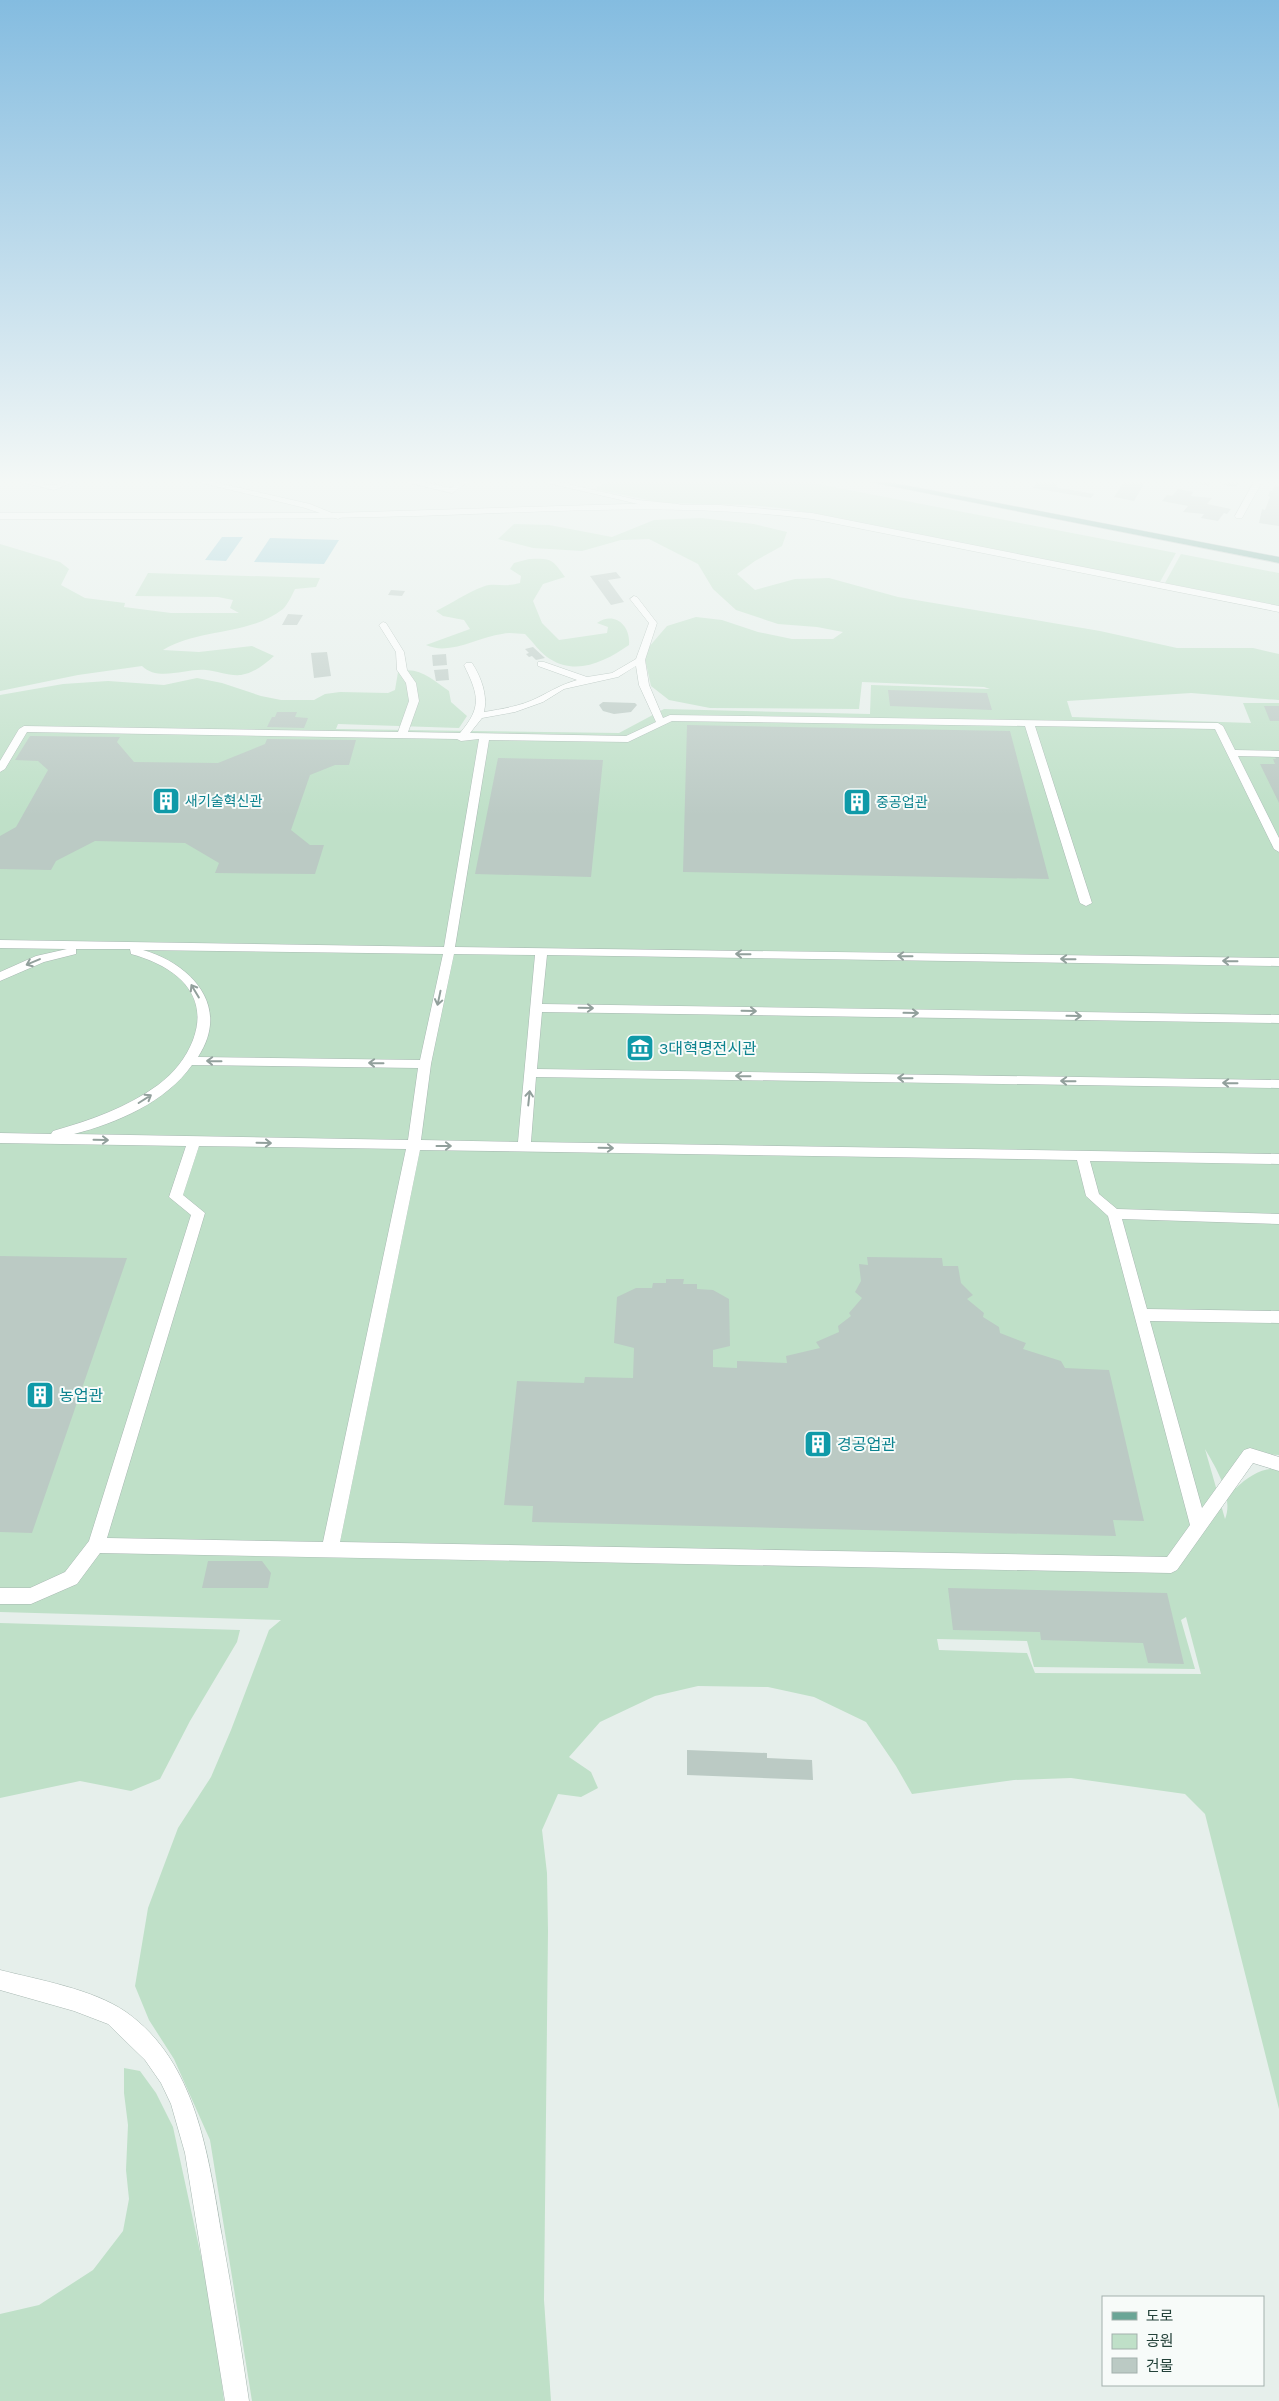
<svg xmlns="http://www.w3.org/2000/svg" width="1279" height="2401" font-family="Karla,'Noto Sans KR',sans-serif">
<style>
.green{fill:#bfe0c8;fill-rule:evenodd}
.water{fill:#8ec9d4}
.building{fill:#bbcac4}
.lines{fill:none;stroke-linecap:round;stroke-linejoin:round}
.lane-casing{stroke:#a8b8b2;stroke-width:1}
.street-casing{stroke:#a8b8b2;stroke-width:1}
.primary-casing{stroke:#c2cac8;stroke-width:1}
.lane{fill:#fff;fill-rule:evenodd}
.street{fill:#fff;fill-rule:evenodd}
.primary{fill:#6aa596;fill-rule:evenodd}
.oneway{stroke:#92a09c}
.labels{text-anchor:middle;stroke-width:4;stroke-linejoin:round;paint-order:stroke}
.far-culture-label{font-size:14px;fill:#0d838f;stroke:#f7fbf9;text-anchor:start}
.culture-label{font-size:16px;fill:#0d838f;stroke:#f7fbf9;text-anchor:start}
</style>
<rect width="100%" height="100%" fill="#e6efeb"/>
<path class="green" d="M612 480H797L1176 553 1160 582 788 509 749 505 662 503 595 489 604 483H608Z
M701 518 754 524 787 532 782 546 755 561 737 574 755 590 795 579 829 578 898 597 1100 631 1177 648H1253L1279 654V700L1191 693 1067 701 1072 717 1251 723 1243 703H1279V1455L1263 1454 1228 1479 1236 1488C1248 1477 1262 1467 1279 1469V2109L1205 1814 1185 1794 1071 1778 1014 1780 912 1794 896 1766 866 1722 814 1697 768 1687 698 1686 655 1696 600 1722 569 1757 591 1772 598 1788 581 1797 558 1794 542 1830 547 1873 548 1931 544 2300 551 2401H252L210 2140 174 2059 149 2020 135 1986 148 1908 178 1828 211 1777 231 1730 269 1630 281 1620 0 1612V695L63 684 108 681 164 685 197 678 222 683 261 696 281 700H314L325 694 340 692 388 693 395 690 398 672C418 665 433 680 449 691L451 702 467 716 459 728 338 724 336 729 619 733 664 709 870 714 871 685 990 689 984 687 862 682 859 709 710 708 669 700 651 686 645 659 648 648 667 626 696 617 722 620 758 632 792 639H833L843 632 817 627 778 624 736 610 713 589 698 564 649 539 621 540 582 551 533 548 498 539 514 524 549 525 612 537 654 520ZM1205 1449C1216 1468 1234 1497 1225 1519ZM1186 1617 1201 1674 1035 1673 1027 1653 939 1650 937 1639 1027 1641 1034 1667 1195 1669 1181 1620Z
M0 544 60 562 69 569 61 585 85 598 125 603 124 607 171 613H239L230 608 233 600 218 597 135 596 148 573 320 578 316 587 295 589C292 595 288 604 283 609 249 636 199 628 163 650L199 652 252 646 274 656C265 664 254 673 241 675 228 676 218 671 206 670 187 668 158 682 142 666L78 675 0 691Z
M1181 554 1279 573V606L1165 583Z
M529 559C552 558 552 559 565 577L543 584 533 601 542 623 559 640 607 633 608 627 597 623C614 611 631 625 629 645 606 661 577 676 550 659 541 654 533 642 525 634 518 634 509 632 502 634 478 637 450 656 426 645L470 629 464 620 443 616 436 611C449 605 476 587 489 585 500 584 506 587 520 583L521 576 510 569 514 563Z
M0 1623 240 1630 237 1642 190 1721 160 1779 131 1791 80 1781 0 1798Z
M124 2068 140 2071 156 2093 173 2127 212 2307 224 2401H0V2314L39 2305 93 2270 123 2231 129 2199 126 2170 128 2125 124 2093Z"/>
<path class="water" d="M222 537H243L226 561 205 560Z
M270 538 339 540 324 564 254 562Z"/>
<path class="building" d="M415 480H444L436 486Z
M1039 480H1060L1055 487 1094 494 1091 498 1033 488Z
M1125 480H1146L1134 501 1114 497Z
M1181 480H1204L1211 481 1209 486Z
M1227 480H1241L1236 487 1224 485Z
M1275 485 1279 486V526L1259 523 1262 509 1265 510 1270 497 1268 496 1270 491H1272Z
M1178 489 1193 492 1191 496 1212 498 1207 504 1231 509 1227 514 1224 513 1218 521 1201 518 1204 514 1183 512 1188 506 1162 501 1167 495 1172 496Z
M616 572 621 578 608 580 624 602 611 605 590 576Z
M391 590 405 591 402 596 388 595Z
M288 614 303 615 297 625H282Z
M533 647 545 658 536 660 532 656 529 657 526 654 529 653 525 649Z
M327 652 331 676 314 678 311 653Z
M446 654 447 665 433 666 432 655Z
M448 669 449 680 436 681 434 670Z
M888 690 987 693 992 710 890 706Z
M603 702 635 703 637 705 631 712 614 714 603 711 599 705Z
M1264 706H1279V721H1270Z
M277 712H297L295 717 308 718 304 728 267 727 272 717H275Z
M687 725 1010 731 1049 879 683 872Z
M30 736 120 737 117 742 134 762 218 763 265 744 267 739 356 740 349 765H335L310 775 291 830 310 845H324L315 874 215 873 219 863 185 843 95 841 56 861 51 870 0 869V836L16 827 48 770 38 761 15 760Z
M1275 757H1279V803L1260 764H1275L1273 759H1276Z
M498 758 603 760 591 877 475 874Z
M0 1256 127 1258 32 1533 0 1532Z
M867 1257 942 1258 943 1266H958L961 1283 973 1295 967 1299 984 1313 983 1317 999 1327 1000 1333 1026 1343 1023 1349 1061 1361 1065 1368 1109 1370 1144 1521 1113 1520 1116 1536 532 1522 533 1506 504 1505 517 1381 584 1383 585 1377 633 1378 634 1348 614 1343 617 1297 636 1288H652L653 1283H666V1279H684L683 1284H697V1289L713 1290 729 1299 730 1346 713 1350V1367L737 1368V1361L787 1363 786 1356 820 1348 816 1342 839 1332 838 1326 851 1316 849 1313 862 1298 855 1292 861 1281 859 1264 868 1265Z
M208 1561H262L271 1573 268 1588H202Z
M948 1588 1167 1593 1184 1664 1148 1663 1143 1643 1041 1640 1040 1632 953 1630Z
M687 1750 767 1753V1758L812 1760 813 1780 687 1775Z"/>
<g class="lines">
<defs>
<path id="lane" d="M13 480C25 480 46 486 54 485 62 484 68 480 78 480L54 490Z
M190 480H205L310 504 342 517 338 519 305 508Z
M397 480H412L451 488 462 480H471L452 493Z
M535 480H550L638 500 678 504 682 506 678 508 638 504Z
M634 596 637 597 657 623 645 660 649 685 663 718 670 715 1218 723 1223 726 1235 750 1279 751V757L1238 756 1279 838V852L1274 849 1215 729 1035 726 1092 903 1086 906 1080 903 1025 726 672 721 628 742 489 740 455 947 1279 958V966L547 955 542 1004 1279 1015V1023L542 1012 537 1069 1279 1080V1088L536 1077 531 1142 1279 1154V1164L1090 1161 1099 1194 1117 1209 1279 1214V1224L1122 1219 1147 1309 1279 1311V1323L1150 1321 1202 1508 1244 1450 1250 1448 1279 1457V1471L1253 1463 1177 1570 1171 1573 100 1553 77 1584 31 1604H0V1588H30L65 1572 89 1541 191 1215 169 1197 186 1146 0 1143V1133L51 1134 53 1131C91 1120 126 1108 158 1085 174 1073 186 1058 193 1040 211 992 172 965 131 954L130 949H76V954L44 962 0 981V972L36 956 67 949 0 948V940L444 947 479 739 461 741 457 739 27 732 5 769 0 772V761L19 729 24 726 398 732 409 701 406 683 397 670 396 652 379 625 383 622 386 623 404 652 407 670 416 683 419 701 408 732 460 733C482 707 479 696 464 665L466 663H472C481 677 488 695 484 712 502 709 521 706 537 698 553 690 560 685 577 680L538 666V662H544L587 677 612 673 636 659 649 623 630 599ZM636 666 639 685 656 722 626 736 470 733 482 718 515 712 543 702 564 689 618 677ZM143 950 443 954 420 1060 198 1057C231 1007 192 964 143 950ZM454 954 535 955 518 1142 421 1140 431 1064ZM192 1065 418 1068 408 1140 74 1134C117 1123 166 1102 192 1065ZM199 1146 406 1149 323 1542 107 1538 205 1213 183 1195ZM420 1150 1077 1160 1086 1196 1108 1216 1190 1525 1167 1557 340 1542Z
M0 1970C39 1980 93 1989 126 2012 197 2062 208 2156 222 2236 232 2291 241 2346 249 2401H225L185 2153 171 2104 161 2083 145 2060 108 2024 74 2011 0 1990Z"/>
<path id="street" d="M1255 480H1263L1242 518H1236L1235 516Z
M627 504 720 505 812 513 1279 606V612L812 519C680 502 549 512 417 516 278 520 139 519 0 519V513H331Z"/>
<path id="primary" d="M860 480H878L1279 557V563Z"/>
</defs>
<use href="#lane" class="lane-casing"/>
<use href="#street" class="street-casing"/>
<use href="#primary" class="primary-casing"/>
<use href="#lane" class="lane"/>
<use href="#street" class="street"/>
<use href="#primary" class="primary"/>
</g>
<defs><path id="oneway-shaft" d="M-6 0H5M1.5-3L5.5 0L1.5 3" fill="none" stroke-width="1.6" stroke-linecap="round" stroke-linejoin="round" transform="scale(1.25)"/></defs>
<g class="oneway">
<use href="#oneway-shaft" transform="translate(743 954) rotate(-179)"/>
<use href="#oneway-shaft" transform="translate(905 956) rotate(-179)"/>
<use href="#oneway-shaft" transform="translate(1068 959) rotate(-179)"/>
<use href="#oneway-shaft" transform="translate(1230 961) rotate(-179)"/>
<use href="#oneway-shaft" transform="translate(33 962) rotate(157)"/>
<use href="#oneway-shaft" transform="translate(195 991) rotate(-121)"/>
<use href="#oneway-shaft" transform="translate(439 998) rotate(102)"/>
<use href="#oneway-shaft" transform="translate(586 1008) rotate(1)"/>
<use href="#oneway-shaft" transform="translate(749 1011) rotate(1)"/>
<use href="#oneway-shaft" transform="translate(911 1013) rotate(1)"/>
<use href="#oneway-shaft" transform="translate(1074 1016) rotate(1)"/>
<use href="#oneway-shaft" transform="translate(214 1061) rotate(-179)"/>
<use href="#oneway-shaft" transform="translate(376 1063) rotate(-179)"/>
<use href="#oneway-shaft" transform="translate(743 1076) rotate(-179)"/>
<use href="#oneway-shaft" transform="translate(905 1078) rotate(-179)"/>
<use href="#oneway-shaft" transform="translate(1068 1081) rotate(-179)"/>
<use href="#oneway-shaft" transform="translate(1230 1083) rotate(-179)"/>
<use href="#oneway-shaft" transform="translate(529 1098) rotate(-84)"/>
<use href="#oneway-shaft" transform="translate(145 1099) rotate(-32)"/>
<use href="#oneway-shaft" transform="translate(101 1140) rotate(1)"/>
<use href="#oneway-shaft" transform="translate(264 1143) rotate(1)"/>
<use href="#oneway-shaft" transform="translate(444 1146)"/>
<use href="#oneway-shaft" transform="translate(606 1148) rotate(1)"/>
</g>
<linearGradient id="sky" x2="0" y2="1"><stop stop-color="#84bce0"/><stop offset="0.59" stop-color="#f4f8f6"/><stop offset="1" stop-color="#f4f8f6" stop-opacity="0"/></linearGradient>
<rect width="1279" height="816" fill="url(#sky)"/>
<defs>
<symbol id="building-square" viewBox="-11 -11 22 22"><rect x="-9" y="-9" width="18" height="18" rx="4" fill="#0f9aa8" stroke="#f7fbf9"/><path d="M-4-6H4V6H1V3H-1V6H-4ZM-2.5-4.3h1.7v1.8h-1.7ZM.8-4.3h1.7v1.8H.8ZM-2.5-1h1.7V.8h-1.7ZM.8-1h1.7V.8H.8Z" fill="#fff"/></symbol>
<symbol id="museum-square" viewBox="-11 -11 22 22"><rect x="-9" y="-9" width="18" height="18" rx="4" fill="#0f9aa8" stroke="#f7fbf9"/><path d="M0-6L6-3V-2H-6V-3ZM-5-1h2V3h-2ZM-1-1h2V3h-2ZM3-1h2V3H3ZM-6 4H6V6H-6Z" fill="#fff"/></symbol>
</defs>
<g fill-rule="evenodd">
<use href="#building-square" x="150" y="785" width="32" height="32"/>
<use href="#building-square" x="841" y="786" width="32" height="32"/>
<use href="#museum-square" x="624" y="1032" width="32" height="32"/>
<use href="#building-square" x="24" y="1379" width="32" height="32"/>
<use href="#building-square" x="802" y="1428" width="32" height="32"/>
</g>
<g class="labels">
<g class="far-culture-label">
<text x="185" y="806">새기술혁신관</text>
<text x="876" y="807">중공업관</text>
</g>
<g class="culture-label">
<text x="659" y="1054">3대혁명전시관</text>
<text x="59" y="1401">농업관</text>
<text x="837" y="1450">경공업관</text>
</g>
</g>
<rect x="1102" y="2296" width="162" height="90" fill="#f7fbf9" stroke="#a3b1ad"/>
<rect x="1112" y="2312" width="25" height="8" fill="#6aa596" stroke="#a3b1ad"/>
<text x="1146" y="2321" font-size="15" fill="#24423a">도로</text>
<rect x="1112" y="2334" width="25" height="15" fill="#bfe0c8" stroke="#a3b1ad"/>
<text x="1146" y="2346" font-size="15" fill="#24423a">공원</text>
<rect x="1112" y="2358" width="25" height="15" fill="#bbcac4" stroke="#a3b1ad"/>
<text x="1146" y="2371" font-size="15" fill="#24423a">건물</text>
</svg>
